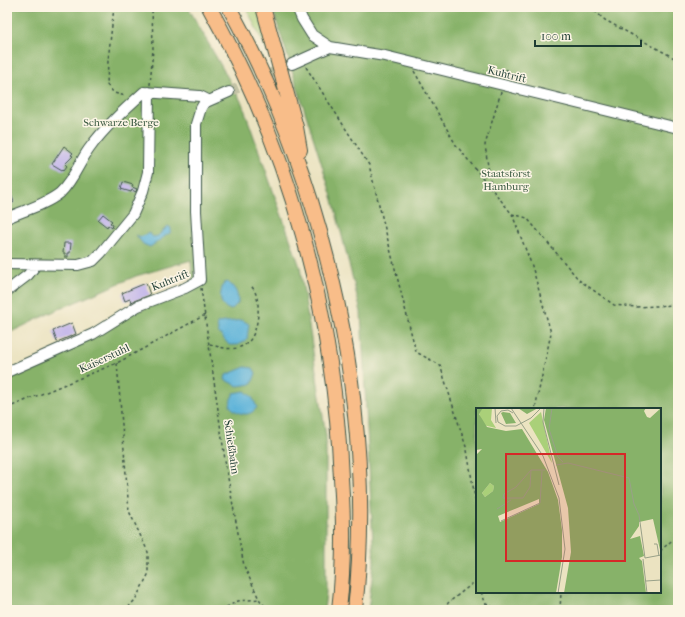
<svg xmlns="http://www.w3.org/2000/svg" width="685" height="617" font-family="'IM FELL French Canon',serif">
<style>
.green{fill:#aad079;stroke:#648656}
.forest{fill:#87b269;stroke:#53784e;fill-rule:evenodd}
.water{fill:#5cb2d9;stroke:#3e7886}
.building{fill:#c1b4ea}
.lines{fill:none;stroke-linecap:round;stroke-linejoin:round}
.minor-tunnel{stroke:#c2c2a5;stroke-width:10;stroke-dasharray:10 5;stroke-linecap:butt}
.minor-casing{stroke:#3e5649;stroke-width:12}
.highway-casing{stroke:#3e5649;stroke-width:16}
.path{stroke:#3e5649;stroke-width:1.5;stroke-dasharray:3 3;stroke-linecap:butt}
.minor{stroke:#fff;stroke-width:10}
.highway{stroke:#f8bd89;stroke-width:14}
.labels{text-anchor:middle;stroke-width:3;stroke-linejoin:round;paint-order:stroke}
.street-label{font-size:11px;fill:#1f3d34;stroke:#fcf5e5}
.park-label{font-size:11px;fill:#3b5a42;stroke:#fcf5e5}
.inset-road{fill:none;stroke:#99a189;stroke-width:1}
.view{fill:#d62828;fill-opacity:0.15;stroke:#d62828;stroke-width:2}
.inset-edge{fill:none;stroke:#1f3d34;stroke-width:2}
</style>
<rect width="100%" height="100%" fill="#fcf5e5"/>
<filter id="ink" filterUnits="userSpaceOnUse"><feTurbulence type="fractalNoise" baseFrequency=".025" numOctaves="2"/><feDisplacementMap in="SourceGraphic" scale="8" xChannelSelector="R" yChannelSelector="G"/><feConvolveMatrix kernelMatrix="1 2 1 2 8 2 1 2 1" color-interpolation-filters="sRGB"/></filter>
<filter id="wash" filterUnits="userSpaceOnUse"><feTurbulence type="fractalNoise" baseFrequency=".012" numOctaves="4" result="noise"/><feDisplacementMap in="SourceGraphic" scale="16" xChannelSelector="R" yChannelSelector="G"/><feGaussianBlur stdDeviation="0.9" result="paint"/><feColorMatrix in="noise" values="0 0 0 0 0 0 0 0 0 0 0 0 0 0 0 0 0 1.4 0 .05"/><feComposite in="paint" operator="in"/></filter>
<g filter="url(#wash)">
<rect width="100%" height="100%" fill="#ebe3c1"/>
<path class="green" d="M246 7H258L271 55H269Z"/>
<path class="forest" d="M7 7H188L242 103 300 267 326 436V593L324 610H7V376L132 313 193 290 191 260 136 276 50 313 7 334Z
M272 7H678V610H368L374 562 361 312 333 200ZM477 409H660V592H477Z"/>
<path class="water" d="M168 226 171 228V232L150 247 143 244 136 235 141 237 149 233 153 237 158 236Z
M228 282C236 290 238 292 238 303L231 310C218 306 219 294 224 283Z
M242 320 249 324 247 339 238 345H229L218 332 217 323Z
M245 367 253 368 256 373 252 384 238 386 225 380 226 375Z
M245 391 252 397 257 407C250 418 238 415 230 406L231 399 234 393Z"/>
<g id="blocks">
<path class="building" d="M64 146 73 153 71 155 73 156 65 164 67 166 64 170 63 169 62 170 52 164Z
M123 182 133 185 132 187 137 189 136 192 132 190 131 192 121 189Z
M9 190 14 202 8 207 7 191Z
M103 214 112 221 110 223 113 225 112 228 108 225 107 227 98 220Z
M64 243H71L70 253H68V257H65V253H63Z
M146 283 150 295 131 302 130 299 125 301 122 293Z
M72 323 76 334 57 342 53 331Z"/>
</g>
</g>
<g filter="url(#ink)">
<use href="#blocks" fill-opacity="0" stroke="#3e5649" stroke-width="1"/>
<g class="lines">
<path class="minor-tunnel" d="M229 92 292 64"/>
<defs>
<path id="minor" d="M297 7 302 19 312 35 330 47 385 56 678 128
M292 64 330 47
M7 218C25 210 45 205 60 193 73 181 79 163 89 149 104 128 125 109 144 92L200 96 208 100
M7 264 78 265 93 261 101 253 133 214 143 191 148 172 149 92
M7 291 28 275 36 265
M7 372 93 334 138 306 185 288 200 280 196 211V124L201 108 204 103 229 92"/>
<path id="highway" d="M209 7C290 150 334 314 341 478 344 522 344 567 339 610
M229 7C326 184 377 409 355 610
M263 7 296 127 300 150"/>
</defs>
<use href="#minor" class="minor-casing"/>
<use href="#highway" class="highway-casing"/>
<path class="path" d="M114 7 108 61 107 85 114 93 126 96
M590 7 605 20 678 60
M306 67 369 165 416 352 440 365 467 450 477 510
M414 71 456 145 512 214 532 266 551 333 535 409
M505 77 507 69
M150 85 153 49 152 7
M491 188 485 145 501 92
M512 214 527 218 579 280 614 305 637 307 674 305 678 306
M201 288 226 467 244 566 259 599 268 610
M210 344C221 348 235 352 246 344 259 335 263 297 251 286
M117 363 129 511 148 552V575L135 600 126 610
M7 408 117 363 205 315
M660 551 678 535
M481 592 486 604 500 610
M221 610 238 601 259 599
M445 610 448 603 477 580
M560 610 561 592"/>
<use href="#minor" class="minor"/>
<use href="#highway" class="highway"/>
</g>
</g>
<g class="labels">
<g class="street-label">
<text transform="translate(507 74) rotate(14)" y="4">Kuhtrift</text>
<text transform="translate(170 280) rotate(-22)" y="4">Kuhtrift</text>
<text transform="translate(104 358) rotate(-25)" y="4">Kaiserstuhl</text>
<text transform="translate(232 447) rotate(82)" y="4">Schießbahn</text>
</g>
<g class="park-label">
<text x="121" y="126">Schwarze Berge</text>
<text x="506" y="177">Staatsforst<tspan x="506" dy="13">Hamburg</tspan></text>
</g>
</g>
<g transform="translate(476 408)">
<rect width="185" height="185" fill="#ebe3c1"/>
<path d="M7 0H16L15 12 20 20 7 17 3 5ZM65 4 76 55 53 15ZM14 75 18 78 17 83 9 89 6 85Z" fill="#aad079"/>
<path d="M0 0H7L3 6 11 19 30 23 46 21 72 64 82 92 86 122V149L80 185H0V47L6 41 0 42ZM14 75 18 78 17 83 9 89 6 85ZM63 91V96L24 114 22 108ZM42 0H62L51 6ZM70 0H170L168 3 171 9 174 10 185 0V146L177 111 163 114V118L154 131 164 128 168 148 163 150 166 153 170 185H88L95 144 92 100 68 12ZM27 4 34 5 40 15 30 16 25 5Z" fill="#87b269" fill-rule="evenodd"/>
<path class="inset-road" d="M19 0 20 15M35 0 67 48 83 90 89 141 82 185M68 0 67 14 83 77M76 0 73 21 82 49 87 54M37 5 32 2 25 3 21 8 22 14 29 18H40L55 10 65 0M80 57 92 55 153 70 158 96 163 107 169 150M55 62 54 79 47 90H27L28 86 40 79 55 62H69M21 101 35 92M25 113 64 95 66 63M178 136H181L183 148M169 150 185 147M167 151 171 185M170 173 185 172"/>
<path class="view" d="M30 46H149V153H30Z"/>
<rect width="185" height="185" class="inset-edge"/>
</g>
<rect width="685" height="617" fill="none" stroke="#fcf5e5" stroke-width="24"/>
<path d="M535 40v6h106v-6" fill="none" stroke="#1f3d34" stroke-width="2"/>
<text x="541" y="40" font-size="12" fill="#1f3d34" stroke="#fcf5e5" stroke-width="3" paint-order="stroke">100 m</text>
</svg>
